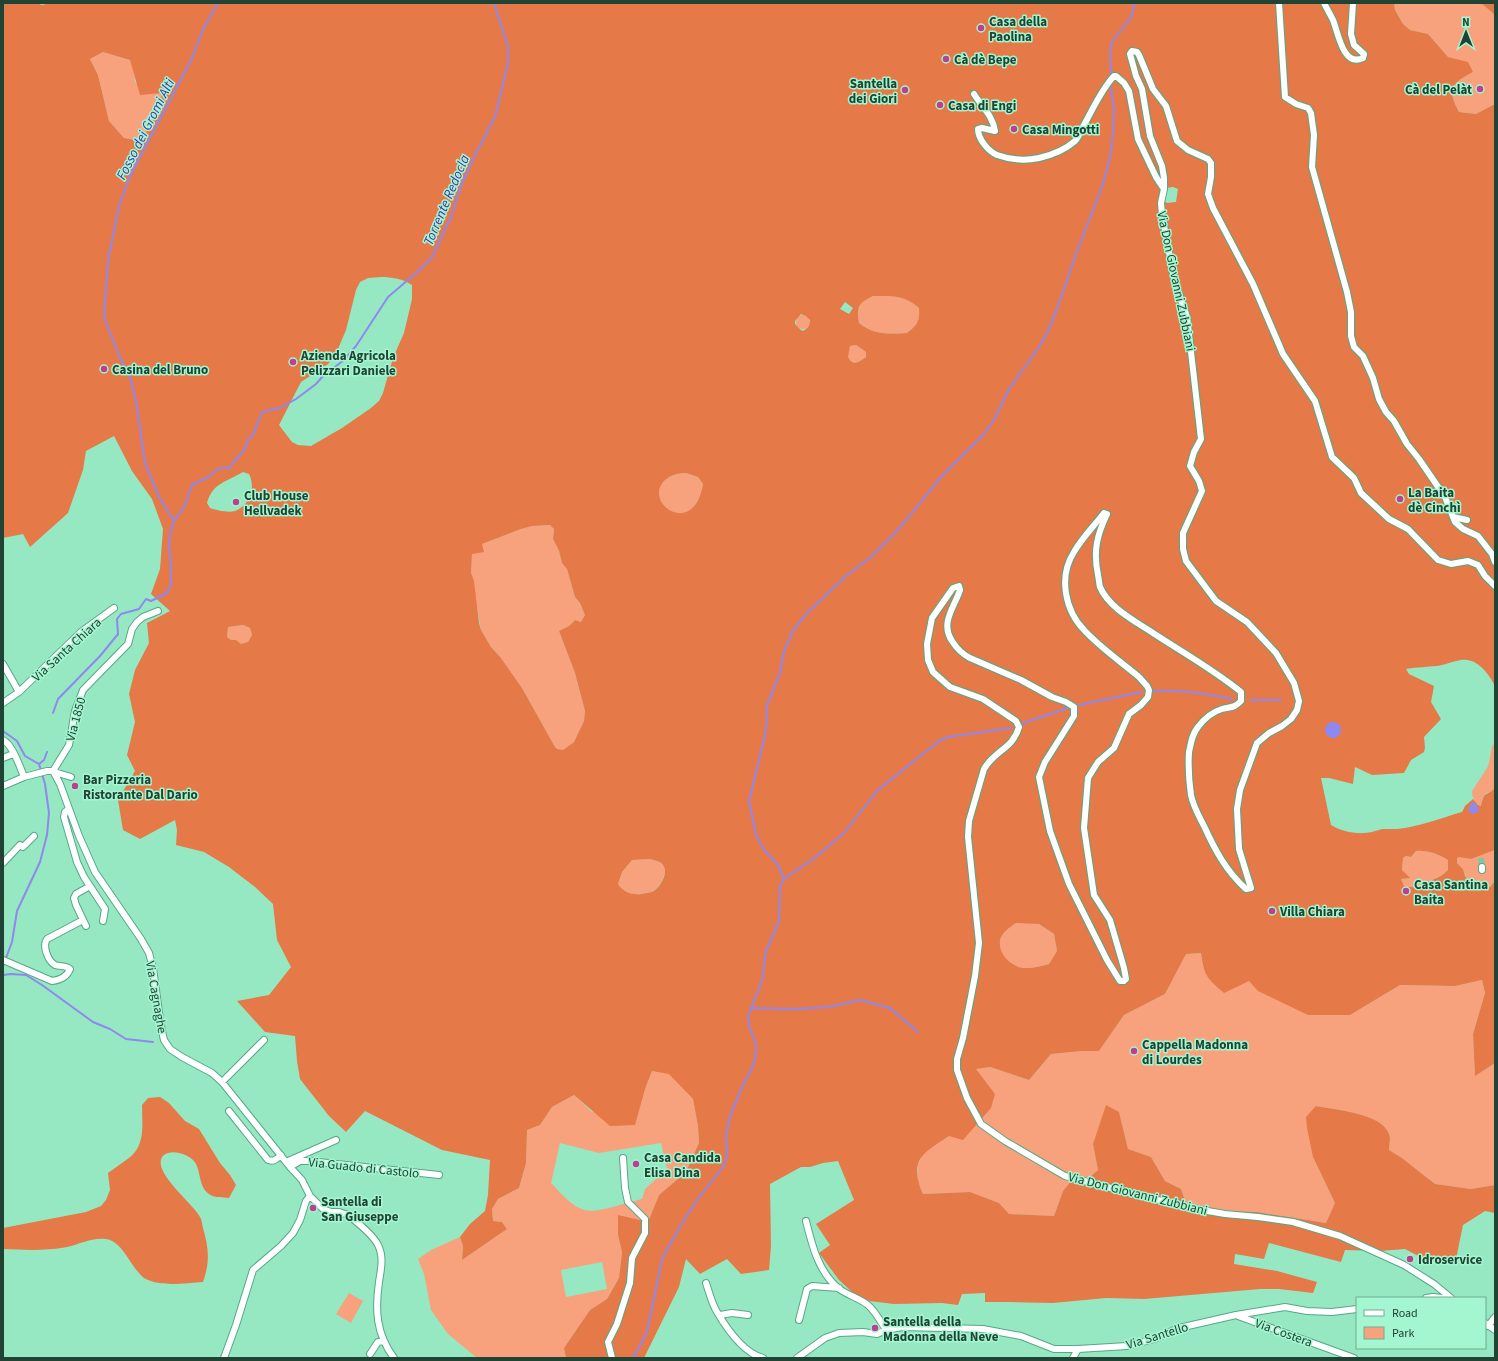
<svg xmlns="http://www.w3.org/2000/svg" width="1498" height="1361" font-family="'Source Sans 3',sans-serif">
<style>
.green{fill:#f7a27d;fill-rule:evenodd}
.forest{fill:#e57947;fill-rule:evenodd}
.water{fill:#8e88ef}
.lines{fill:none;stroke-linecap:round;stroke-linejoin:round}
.stream{stroke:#8e88ef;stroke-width:2}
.minor-tunnel{stroke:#7ec7a6;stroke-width:6;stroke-dasharray:6 3;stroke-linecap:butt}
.minor-casing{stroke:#56a886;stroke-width:8}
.minor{stroke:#fff;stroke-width:6}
.poi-dot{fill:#bb4090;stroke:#a3f6d0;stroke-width:1.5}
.labels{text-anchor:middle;stroke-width:3;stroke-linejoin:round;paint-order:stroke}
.poi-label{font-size:13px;font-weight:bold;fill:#204334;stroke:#a3f6d0;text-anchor:start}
.street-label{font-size:13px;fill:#204334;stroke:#a3f6d0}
.water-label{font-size:14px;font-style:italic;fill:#462fa6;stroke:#a3f6d0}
</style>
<rect width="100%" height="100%" fill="#96e8c3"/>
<path class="green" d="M1394 3H1481L1495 15V104L1476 114 1459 112C1446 88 1451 84 1473 72L1448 57 1428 34 1410 30 1403 24 1395 10Z
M103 52 130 60 134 70 135 82 161 93 163 103 151 122 143 141 124 138 109 121 98 75 90 59Z
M873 296C891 296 905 295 919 308 920 323 917 325 907 333 887 334 874 335 859 323 856 306 859 303 873 296Z
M796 322a7 7 0 1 1 14 0a7 7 0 1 1-14 0Z
M856 345 866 352V357C859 362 853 367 847 357L850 346Z
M686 473 698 477 703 484C693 545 633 496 671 476 675 474 681 473 686 473Z
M550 525 554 529 553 539 559 551 562 563 567 569 575 597 580 603 585 615 581 622 575 620 569 626 559 631 575 673 585 711 584 721 574 742 563 750 557 749 555 747 522 688 501 658 491 647 481 630 471 573 472 554 482 544 521 529 532 526Z
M243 625 250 628 252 635 248 642 241 644 236 641 231 640 227 637 228 627Z
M1495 743V788L1492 791 1486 793 1482 799 1481 806C1475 804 1472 797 1472 791L1487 768 1489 763 1492 746Z
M1495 850V881L1490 887 1485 889 1480 888 1473 880 1468 879 1465 875 1463 869 1457 863V858L1459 856 1471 859Z
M1416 851C1428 850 1438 854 1448 860V870C1438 880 1428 879 1418 888L1404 886 1401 879 1409 878 1402 870 1403 858 1406 856 1411 857Z
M650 859C653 860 659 861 661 863 671 871 659 888 652 892 649 893 645 893 642 894 632 895 624 893 618 884L622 872 632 860Z
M1016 922 1039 924 1054 934 1057 951 1049 964C1042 966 1034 968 1027 968 1014 969 997 956 1000 941 1001 933 1010 927 1016 922Z
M1201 953 1203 966 1350 1015 1400 985 1455 986 1482 980 1485 993 1473 1034 1475 1075 1495 1063V1185L1471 1189 1435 1184 1402 1158 1389 1150C1389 1145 1391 1138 1389 1134 1382 1113 1335 1110 1316 1106L1313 1157 1335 1203 1326 1223 1257 1212 1224 1211 1186 1203 1181 1189 1165 1181 1151 1157 1128 1149 1119 1112 1093 1144 1098 1170 1088 1179 1063 1191 1054 1216 1009 1214 999 1203 970 1192 923 1194 917 1180 918 1164 925 1151 949 1136 995 1094 975 1069 990 1067 1029 1080 1051 1054 1081 1051H1099L1124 1015 1165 994 1186 954Z
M652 1071 669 1073 693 1099 698 1126 699 1143 686 1172 659 1195 648 1222 618 1235 622 1252 619 1278 607 1299 590 1310 564 1348 566 1358H477L448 1334 431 1310 424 1274 418 1259 431 1250 460 1237 463 1246 462 1260 507 1229 502 1222 493 1221 492 1209 498 1199 519 1188 526 1163 527 1130 540 1125 552 1107 574 1095 592 1112 645 1089ZM661 1143 667 1169 645 1189 642 1199C629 1202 596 1214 584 1210 571 1206 561 1193 551 1183L560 1143 599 1153ZM602 1262 607 1289 566 1297 561 1270Z
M349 1293 363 1301 351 1323 336 1314Z"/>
<path class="forest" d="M3 3H37L42 5 50 3H1394L1395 10 1403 24 1410 30 1428 34 1448 57 1468 62 1473 72C1451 84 1446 88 1459 112L1476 114 1495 104V686C1489 674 1477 657 1461 660 1453 661 1445 665 1437 666 1427 667 1417 667 1406 669L1409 674 1434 686 1431 702 1441 719 1424 737 1425 748 1424 752 1411 760 1404 773 1372 775 1355 767 1353 784 1329 778H1321L1331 825C1342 832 1359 835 1372 832 1376 831 1380 829 1384 829 1388 829 1393 829 1397 829 1419 827 1441 818 1462 812L1465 806 1473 799 1478 805 1481 806C1484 790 1486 797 1495 788V850L1471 859 1459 857 1457 858V863L1463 869 1465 876 1468 879 1473 880 1480 888 1485 889 1490 887 1495 881V1063L1475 1076 1473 1034 1485 993 1482 980 1455 986 1400 985 1350 1015H1308L1258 991 1249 981 1224 993C1207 978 1204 976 1201 953L1186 954 1165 994 1124 1015 1099 1051H1081L1051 1054 1029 1080 990 1067 976 1069 995 1094 991 1108 963 1140 949 1136C923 1153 908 1160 923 1194L970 1192 999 1203 1009 1214 1054 1216 1063 1191 1073 1179H1088L1098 1170 1093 1144 1106 1105 1119 1112 1128 1149 1151 1157 1165 1181 1181 1189 1186 1203 1224 1211 1257 1212 1326 1223 1335 1203 1313 1157 1307 1128 1306 1117 1316 1106C1335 1110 1382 1113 1389 1134 1391 1138 1389 1145 1389 1150L1402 1158 1435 1184 1471 1189 1495 1185V1213L1485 1211 1463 1225 1455 1264 1428 1261 1405 1249 1379 1251 1345 1250 1341 1262 1269 1243 1264 1259 1235 1254 1234 1264 1277 1271 1317 1282 1313 1293 1279 1289H1260L1144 1299 1106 1298 1053 1303 1008 1302H985V1293L962 1294 958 1305 942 1303 894 1304 861 1300 839 1280 819 1253 830 1245 816 1224 854 1200 838 1161 823 1163 810 1167H801L770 1184 771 1246 769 1270 741 1274 727 1259 700 1274 686 1259 679 1287 644 1358H566L564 1348 590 1310 607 1299 619 1278 622 1252 618 1235V1215L648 1222 659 1195 686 1172 699 1143 698 1126 693 1099 669 1074 652 1071 645 1089 635 1125 610 1126 574 1095 552 1107 540 1125 527 1130 526 1163 519 1188 498 1199 492 1209 493 1221 502 1222 507 1229 462 1260 463 1246 460 1237 470 1224 485 1211 488 1195 490 1160 442 1150 365 1111 346 1132 329 1116 300 1079 297 1061 295 1036 265 1032 237 1001 269 995 291 967 277 940 273 904 255 887 229 867 204 852 176 845 177 830 175 820 140 839 123 830 118 800 135 771 127 755 135 722 129 694 135 670 149 643 147 623 170 611 151 594 160 569 163 529 152 499 132 471 114 436 86 451 83 470 68 513 30 547 23 534 3 538ZM103 52 130 60 140 95 161 93 162 103 151 122 142 141 124 138 109 121 98 75 90 59ZM1173 187 1178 189 1176 202 1167 203 1164 201 1166 188ZM381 277C392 277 403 279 412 285V299L404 333 393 358 383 393 379 401 371 408 342 428 311 446 298 445 292 442 279 425 301 382 328 364 335 356 346 330 356 290 360 282 368 278ZM873 296C891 296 905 295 919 308 920 322 917 325 907 333 887 334 874 335 859 323 856 306 859 303 873 296ZM845 302 853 308 849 314 840 309ZM801 314 806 316 810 320C810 326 808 328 803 331L801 330 795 324V321ZM856 345 866 352V357C859 362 853 367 848 357L850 346ZM243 472 249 474C256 488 250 505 235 511 228 513 216 510 210 508L207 503C213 482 227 482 243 472ZM686 473 698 477 703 484C693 544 634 496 671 476 675 474 681 473 686 473ZM550 525 554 529 553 539 559 551 562 563 567 569 575 597 580 603 585 615 581 622 575 620 569 626 559 631 575 673 585 711 584 721 574 742 563 750 557 749 555 747 522 688 501 658 491 647 481 630 479 623 474 581 471 573 472 554 484 552 482 544 521 529 532 526ZM243 625 250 628 252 635 248 642 241 644 236 640H231L227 637 228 627ZM1416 851C1428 850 1438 854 1448 860V870C1439 880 1428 879 1418 888L1404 886 1401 879 1410 878 1402 870 1403 858 1406 856 1411 857ZM650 859C653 860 659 861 661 863 671 871 660 888 652 892 649 893 645 893 642 894 632 895 624 893 618 884L622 872 632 860ZM1016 923 1039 924 1054 934 1057 951 1049 964C1042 966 1034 968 1027 968 1014 969 998 956 1000 941 1001 933 1010 927 1016 923Z
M1481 3H1495V15Z
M160 1097 169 1103 185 1121 199 1129 220 1163 230 1175 236 1185 229 1198C223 1197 214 1198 209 1194 199 1187 201 1174 196 1164 192 1155 172 1148 164 1155 148 1169 194 1204 200 1217 202 1220 202 1225 203 1228 209 1249 210 1262 203 1282 186 1283 161 1287 146 1279 143 1278 141 1275 139 1273 129 1262 121 1241 106 1239 92 1237 80 1244 67 1247 46 1251 24 1250 3 1249V1228L86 1212 101 1206 106 1200 110 1190 108 1173C115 1168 122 1163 129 1158 146 1145 142 1124 142 1105L148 1098Z"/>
<path class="water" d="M1325 730a8 8 0 1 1 16 0a8 8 0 1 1-16 0Z
M1473 802 1477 805 1479 811 1473 814 1468 811 1471 803Z"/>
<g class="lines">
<path class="stream" d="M1111 75 1110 52 1112 42 1131 17 1135 3
M174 521 159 497 145 463 136 401 129 374 120 358 104 317 108 261 119 206 130 176 192 58 203 29 218 3
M1154 691C1182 690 1205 693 1232 699
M1251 700H1281
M1079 705 1141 692
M53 713 58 699 100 656 118 634 117 619 121 614 139 609 146 599 151 601 167 593 171 584V564L169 549 170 534 174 521 184 507 192 485 208 477 220 468H229L244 450 249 438 253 435 262 412 280 408 296 399 316 384 323 376 344 360 356 346 388 297 416 273 432 257 451 217 461 186 475 155 495 117 508 63V47L494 3
M1023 723 1068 708
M3 731 17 741 25 756 39 764
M784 879 813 859 843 834 878 790 939 741 948 737 1011 728
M3 966 12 942 17 911 40 862 47 835 49 813 45 784 39 764 44 760 47 752
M3 975 11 974 26 975 42 985 93 1022 110 1029 126 1039 153 1042
M751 1008 796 1009 829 1007 860 1000 890 1008 918 1032
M633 1358 647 1332 662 1259 679 1228 697 1200 723 1167 727 1156 726 1136 730 1116 743 1085 753 1066 756 1052V1044L749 1026 748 1017 762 980 766 951 779 921 780 887 784 879 778 865 765 851 756 835 749 801 766 731 767 705 780 673 784 652 793 630 808 612 846 576 871 557 897 531 942 476 984 434 994 420 1009 389 1039 347 1047 333 1057 309 1076 254 1102 187 1110 158 1113 133 1114 109 1111 88"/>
<path class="minor-tunnel" d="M1481 858 1482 867"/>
<defs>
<path id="minor" d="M1279 3 1285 97 1296 104 1308 108 1311 113 1314 135 1312 167 1347 292 1351 312V336L1354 347 1363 356 1373 378 1379 399 1386 412 1394 421 1407 444 1419 459 1445 497 1455 522 1463 529 1478 536 1492 554 1495 562
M1324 3C1327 9 1330 14 1333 20 1338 32 1343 68 1363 58L1364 54 1354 45 1351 34 1353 3
M974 94C982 107 993 116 995 131L982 128 978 129C978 139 988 151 997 155 1011 160 1025 161 1039 158 1052 155 1065 150 1075 141 1079 137 1081 130 1084 125 1093 109 1101 90 1114 76H1116L1124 83 1129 91 1138 139 1156 177 1164 189
M1453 517 1467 520
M3 664 19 692
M3 703 19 692 81 632 114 608
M3 740C13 745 20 767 24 777
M3 758 13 754
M53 771 60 784 79 836 95 872 141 939 149 953 153 968 161 1027 164 1040 170 1049 182 1057 212 1073 222 1082 290 1167 302 1180 310 1196 323 1209 331 1212H339L348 1215C357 1222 373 1235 378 1245 384 1257 381 1269 379 1282 375 1310 376 1334 394 1358
M53 771 69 745 75 711 83 690 128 644 132 629 137 622 143 617 158 611
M3 786 24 777 47 771H51L71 777
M69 809 65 812 64 817 77 862 84 877 105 909 103 921
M3 863 20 845 23 847 34 836
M1482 867V870
M86 926 76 905 74 898 76 894 90 886
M3 960 52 981C60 980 67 977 70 969 66 965 60 967 55 965 48 961 42 946 47 939L83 920
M222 1082 264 1040
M229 1111 268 1160C274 1162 277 1159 281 1155
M286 1162 336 1140
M290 1167 300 1161H309L439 1175
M806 1221C812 1245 818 1271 838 1288 847 1295 859 1298 868 1305 875 1311 881 1322 886 1330
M706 1283C709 1292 712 1304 717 1312 727 1329 744 1353 763 1358
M1426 1298 1433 1297 1442 1298
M1451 1298 1434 1284 1404 1265 1340 1236 1293 1222 1258 1217 1225 1214 1196 1209 1153 1199 1065 1176 1005 1141 981 1124 967 1098 957 1070V1059L963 1038 975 976 979 943 968 837 969 821 984 769C995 750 1013 749 1019 727L1016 721 983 699 950 687 933 672 928 660 927 644 932 618 953 588 959 586 960 590C954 608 940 623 952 641 957 649 962 654 970 658L1021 680 1052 697 1066 702 1074 707V716L1045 762 1039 777 1050 831 1069 884 1107 960 1120 981H1124L1126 979 1124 968 1110 920 1094 895 1084 828 1088 778 1098 762 1114 748 1129 714 1141 705 1148 697 1149 690 1147 686 1139 677C1121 662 1101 648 1085 631 1065 611 1058 577 1074 552 1082 538 1094 526 1104 513L1107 514C1097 535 1093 551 1098 575 1099 579 1099 584 1100 587 1109 608 1135 621 1153 633 1182 652 1214 670 1241 692V701C1233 709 1232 706 1222 709 1212 712 1204 719 1198 727 1192 734 1191 743 1189 752 1188 767 1189 781 1191 795 1193 806 1199 816 1204 826 1215 850 1226 871 1246 889L1251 888 1239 849 1237 809 1240 790 1257 743 1269 733 1282 726 1291 719 1297 710 1299 701 1294 683 1276 653 1247 622 1216 601 1186 561 1183 549V533L1202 491 1199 481 1190 466 1194 452 1201 439 1187 317 1174 279 1162 215 1161 203 1164 189V178L1162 166 1150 136 1142 89 1136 76 1130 54 1132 51 1137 52 1139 55 1153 89 1166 106 1177 141 1188 150 1208 159 1211 163V177L1208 194 1213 208 1253 284 1283 354 1315 401 1332 457 1354 478 1361 493 1389 519 1408 529 1438 560 1451 564 1468 561 1478 565 1485 576 1495 586
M720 1315 732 1313 748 1315
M1238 1316 1354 1358
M799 1320 807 1289 812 1286 839 1288
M1485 1323 1495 1330
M1488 1326 1495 1317
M370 1354 378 1342 383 1341
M224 1358 236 1325 253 1270 281 1246 293 1233 300 1220 306 1201 310 1196
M612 1358 608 1342 617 1324 630 1283 632 1258 645 1233V1219L628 1202 625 1188 623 1158
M797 1358 825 1338 839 1333 863 1332 877 1334 886 1330 902 1327 983 1329 1021 1336 1054 1349H1078L1127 1346 1154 1339 1179 1328 1236 1315 1285 1307 1307 1311 1332 1312 1357 1309
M1073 1358 1078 1349"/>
</defs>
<use href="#minor" class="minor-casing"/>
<use href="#minor" class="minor"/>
</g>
<g class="poi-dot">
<circle cx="981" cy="28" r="4"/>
<circle cx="946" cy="59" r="4"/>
<circle cx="1480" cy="89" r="4"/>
<circle cx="905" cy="90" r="4"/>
<circle cx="940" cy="105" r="4"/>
<circle cx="1014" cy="129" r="4"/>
<circle cx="293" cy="362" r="4"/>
<circle cx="104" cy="369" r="4"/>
<circle cx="1400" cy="499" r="4"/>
<circle cx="236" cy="502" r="4"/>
<circle cx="75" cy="786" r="4"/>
<circle cx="1406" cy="891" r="4"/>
<circle cx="1272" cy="911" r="4"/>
<circle cx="1134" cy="1051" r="4"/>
<circle cx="636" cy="1164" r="4"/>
<circle cx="313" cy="1208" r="4"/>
<circle cx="1410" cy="1259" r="4"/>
<circle cx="875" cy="1328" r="4"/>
</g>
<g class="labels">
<g class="poi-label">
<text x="989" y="26">Casa della<tspan x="989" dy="15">Paolina</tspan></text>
<text x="954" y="64">Cà dè Bepe</text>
<text x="897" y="88" text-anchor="end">Santella<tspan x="897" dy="15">dei Giori</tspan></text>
<text x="1472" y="94" text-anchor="end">Cà del Pelàt</text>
<text x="948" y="110">Casa di Engi</text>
<text x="1022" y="134">Casa Mingotti</text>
<text x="301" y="360">Azienda Agricola<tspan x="301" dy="15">Pelizzari Daniele</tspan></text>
<text x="112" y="374">Casina del Bruno</text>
<text x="1408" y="497">La Baita<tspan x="1408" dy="15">dè Cinchì</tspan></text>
<text x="244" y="500">Club House<tspan x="244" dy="15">Hellvadek</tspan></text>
<text x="83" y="784">Bar Pizzeria<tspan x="83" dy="15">Ristorante Dal Dario</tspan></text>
<text x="1414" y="889">Casa Santina<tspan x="1414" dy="15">Baita</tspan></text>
<text x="1280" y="916">Villa Chiara</text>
<text x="1142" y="1049">Cappella Madonna<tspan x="1142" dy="15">di Lourdes</tspan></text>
<text x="644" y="1162">Casa Candida<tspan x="644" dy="15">Elisa Dina</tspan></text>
<text x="321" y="1206">Santella di<tspan x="321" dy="15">San Giuseppe</tspan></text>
<text x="1418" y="1264">Idroservice</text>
<text x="883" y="1326">Santella della<tspan x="883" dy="15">Madonna della Neve</tspan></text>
</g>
<g class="street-label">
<text transform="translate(1177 281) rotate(78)" y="5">Via Don Giovanni Zubbiani</text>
<text transform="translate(66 649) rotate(-42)" y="5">Via Santa Chiara</text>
<text transform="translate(75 719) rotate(-75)" y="5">Via 1850</text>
<text transform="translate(157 997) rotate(80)" y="5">Via Cagnaghe</text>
<text transform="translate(364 1167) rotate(6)" y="5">Via Guado di Castolo</text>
<text transform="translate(1138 1193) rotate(14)" y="5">Via Don Giovanni Zubbiani</text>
<text transform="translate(1284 1332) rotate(20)" y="5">Via Costera</text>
<text transform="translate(1157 1335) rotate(-17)" y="5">Via Santello</text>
</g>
<g class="water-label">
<text transform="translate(145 129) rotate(-63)" y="5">Fosso dei Gromi Alti</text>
<text transform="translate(446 200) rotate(-67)" y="5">Torrente Redocla</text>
</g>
</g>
<rect width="1498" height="1361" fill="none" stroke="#204334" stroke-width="8"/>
<rect x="1356" y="1297" width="130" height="52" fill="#a3f6d0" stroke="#6fae92"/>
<rect x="1364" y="1310" width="20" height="6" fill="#ffffff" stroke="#6fae92"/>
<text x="1392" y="1317" font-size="12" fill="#204334">Road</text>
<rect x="1364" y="1327" width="20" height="12" fill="#f7a27d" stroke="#6fae92"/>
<text x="1392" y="1337" font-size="12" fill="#204334">Park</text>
<g transform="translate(1466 32)" stroke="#a3f6d0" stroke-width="3" paint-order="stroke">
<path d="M0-3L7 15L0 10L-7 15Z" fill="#204334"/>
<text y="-6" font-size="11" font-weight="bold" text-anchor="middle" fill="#204334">N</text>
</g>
</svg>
